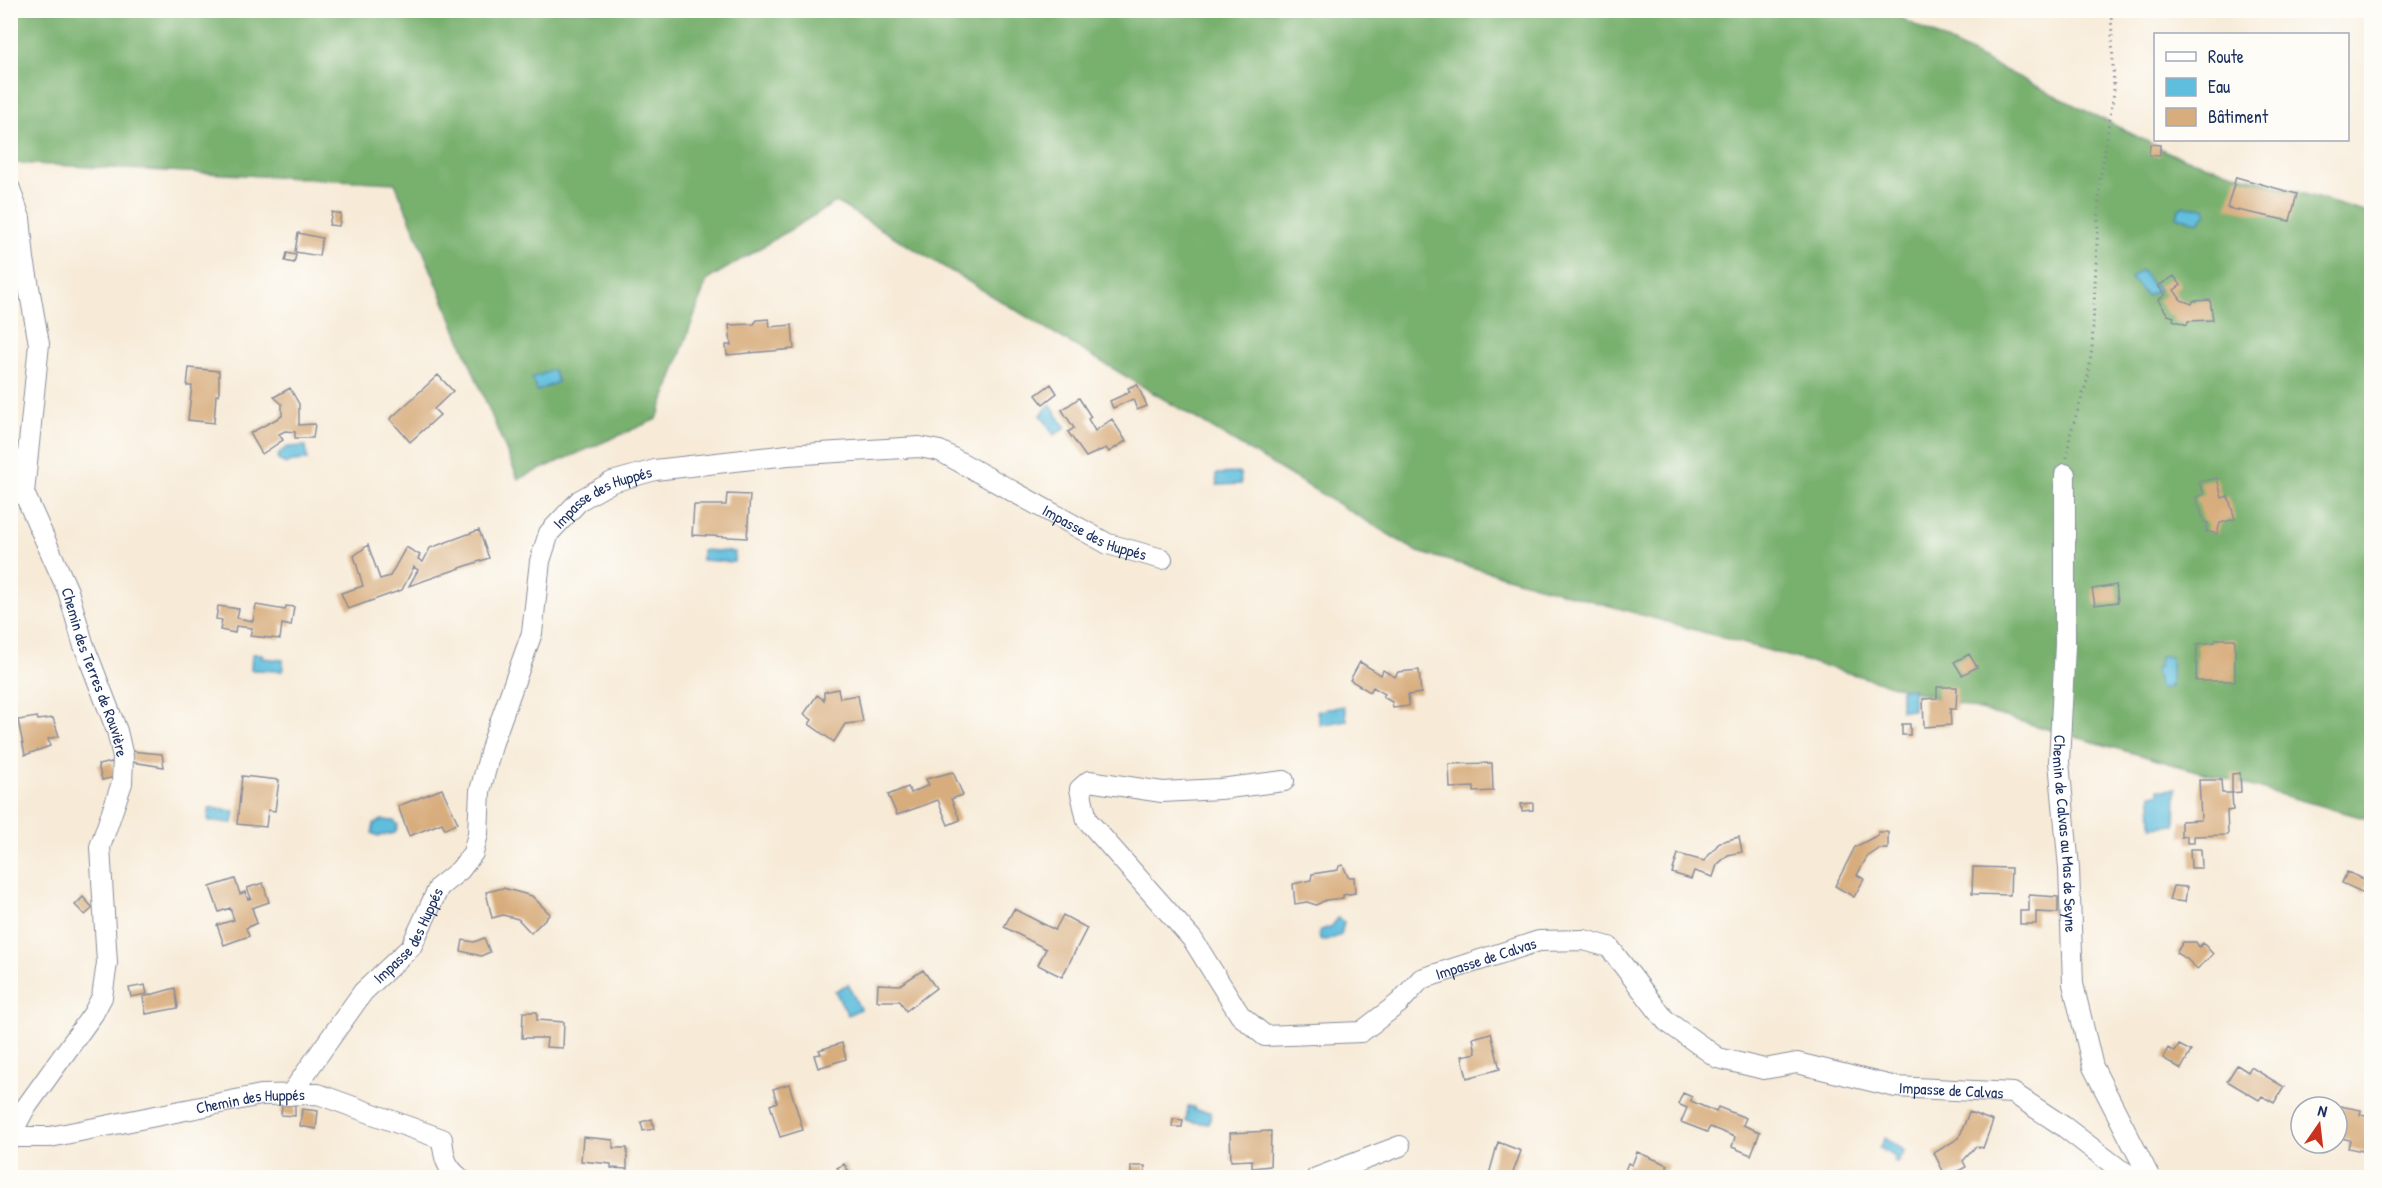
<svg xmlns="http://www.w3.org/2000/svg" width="2382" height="1188" font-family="'Patrick Hand',sans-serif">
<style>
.forest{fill:#78b06e;stroke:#4a7066;stroke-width:1.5}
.water{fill:#5fbedd;stroke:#3d769e;stroke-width:1.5}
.building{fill:#d8ad7e}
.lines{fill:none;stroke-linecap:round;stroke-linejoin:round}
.street-casing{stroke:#898d9b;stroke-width:22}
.path{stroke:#898d9b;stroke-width:3;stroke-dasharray:1.5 4.5;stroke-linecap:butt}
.street{stroke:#fff;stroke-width:20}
.labels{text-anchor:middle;stroke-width:5;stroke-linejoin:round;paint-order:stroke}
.street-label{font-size:16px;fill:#1b2f5e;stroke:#fdfcf7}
</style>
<rect width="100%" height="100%" fill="#fdfcf7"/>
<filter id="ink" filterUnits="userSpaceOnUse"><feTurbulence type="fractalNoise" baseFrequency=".0167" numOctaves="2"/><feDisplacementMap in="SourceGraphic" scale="12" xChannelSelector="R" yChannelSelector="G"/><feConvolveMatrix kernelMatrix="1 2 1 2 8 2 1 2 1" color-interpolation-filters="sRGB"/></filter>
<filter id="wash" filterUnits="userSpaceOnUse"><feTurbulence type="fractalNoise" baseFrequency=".008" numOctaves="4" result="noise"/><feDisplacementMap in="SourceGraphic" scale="24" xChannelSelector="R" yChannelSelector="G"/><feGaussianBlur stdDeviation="1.35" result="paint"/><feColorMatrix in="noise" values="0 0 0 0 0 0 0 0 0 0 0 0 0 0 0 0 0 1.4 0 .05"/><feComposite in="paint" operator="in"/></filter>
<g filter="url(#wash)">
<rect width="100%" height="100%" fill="#f7ebd8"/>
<path class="forest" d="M10 11H1887L2174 155 2371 214V820L1418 552 836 202 707 280 657 419 518 479 395 183 14 163 10 156Z"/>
<path class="water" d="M2184 206 2205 208 2207 213 2199 222 2177 217 2179 209Z
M2141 270 2153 286 2155 285 2159 290 2146 296 2131 278Z
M553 370 558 382 537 391 532 378Z
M1050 404 1066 428 1054 435 1041 415Z
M306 446 307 460 292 461 286 464 278 460 279 453 288 447Z
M1240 473 1241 484 1217 485 1216 474Z
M702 550 735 552 734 562 702 560Z
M252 654H262V658L283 660V671L251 670Z
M2160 656 2171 657V687L2159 689 2156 668 2159 667Z
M1913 688V710H1901V689Z
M1344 706 1347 720 1320 725 1317 711Z
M2159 789H2176L2175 825 2152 827 2151 794H2159Z
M209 808 235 811 233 823 208 821Z
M382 820 394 821 398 825 395 833 378 836 372 833 374 824Z
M1338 918 1344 922 1341 935 1326 941 1320 939 1319 931 1332 926Z
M848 984 860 1009 848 1015 835 991Z
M1188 1106 1194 1107V1110L1211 1112 1209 1124 1186 1121Z
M1885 1138 1905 1151 1897 1163 1893 1161 1895 1157 1879 1148Z"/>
<g id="blocks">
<path class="building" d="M2150 144 2160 145V156L2149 155Z
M2236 177 2297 194 2290 221 2227 208Z
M332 212 341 214 339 226 329 225Z
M298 233 322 238 319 256 295 252Z
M287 253 296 255 294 263 285 261Z
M2174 276 2181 285 2174 290 2181 300 2192 304 2193 301 2210 300 2213 320 2188 321 2187 325 2173 320 2174 317 2168 315 2158 300 2165 295 2158 286Z
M769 319 770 327 792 325 794 349 727 355 726 345H731L729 325 754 324 757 320Z
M189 368 219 371V395H216L214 423 188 420 192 386H187Z
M438 375 453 391 434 409 440 415 410 442 390 419Z
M1051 384 1057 393 1043 404 1036 395Z
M1137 384 1147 406 1137 410 1133 399 1113 408 1110 401 1130 392 1128 388Z
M290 388 299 404V425L315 424 313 438H295V432L285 431 279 434 283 440 262 454 250 433 282 416V404L274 397Z
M1079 398 1091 417 1088 419 1095 431 1112 419 1126 441 1109 452 1106 448 1086 457 1068 432 1074 428 1062 410Z
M2217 478 2222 498 2228 496 2235 519 2220 523 2217 534 2206 531 2208 523 2204 522 2196 497 2204 494 2199 482Z
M727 494 750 495 747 538 692 535 694 505H726Z
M479 530 489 558 409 586 418 570 414 567 402 590 348 609 341 593 363 586 354 556 368 545 380 579 390 576 406 547 420 555 418 559 423 562 430 548Z
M2116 585 2118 602 2095 605 2092 589Z
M256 605 285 610 286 606 294 607 291 626 282 624 280 639 250 636 252 628 236 626 235 633 220 630 222 620 216 619 218 606 239 609 237 618 253 621Z
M2216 639H2235V681H2196L2197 644 2215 642Z
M1969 654 1977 667 1962 675 1954 662Z
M1360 662 1381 675 1383 670 1395 677 1398 672 1419 670 1421 693 1408 695 1409 706 1393 708 1392 702 1383 697 1385 694 1373 687 1370 692 1350 680Z
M1937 687H1957L1956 709H1950L1951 725 1924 727 1923 699 1937 698Z
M838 689 840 698 858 695 863 722 845 724 834 742 809 724 812 720 804 714 817 695 824 700V692Z
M37 717 38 720 53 718 59 736 48 739 50 746 25 755 18 720Z
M1902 724H1910V735H1902Z
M130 751 162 754 164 767 132 762Z
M112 762 115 777 102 780 98 765Z
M1492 763 1493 791 1474 792V787L1450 788 1449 764Z
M953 772 963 795 951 799 960 820 948 825 938 800 897 815 888 795 908 787 911 793 929 785 926 779Z
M2240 773 2241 792 2232 793 2233 810 2227 811 2228 835 2194 836V843H2187V836L2181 837V821L2201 820 2199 780H2221L2222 793H2232V774Z
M242 776 279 780 275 811 268 810 266 827 237 824Z
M442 789 458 823 445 829 442 823 409 836 398 806Z
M1533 803V810L1522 811 1521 804Z
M1878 832H1888V849H1879L1867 857 1857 875 1864 879 1854 897 1835 886 1855 847 1878 835Z
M1739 837 1742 852 1728 855 1717 865 1713 877 1694 871 1691 879 1672 873 1678 854 1704 861 1720 842Z
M2190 849H2201L2202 868H2191Z
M1343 865 1348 877H1354L1355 893 1343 895V898L1326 900 1316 905 1307 902 1295 904 1293 884 1311 880 1312 874 1338 870 1339 866Z
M1973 867 2011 868 2010 895 1972 894Z
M2347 872 2369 881 2364 893 2342 883Z
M235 879 240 894 245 892 248 899 251 898 247 888 263 883 269 902 252 908 257 923 246 928 249 936 224 945 217 925 234 920 230 908 219 912 210 887Z
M2173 886 2187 887 2185 902 2169 900Z
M503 888 532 896 550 914 531 933 518 919 503 915 492 918 486 892Z
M2029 895 2058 897V913L2036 912V924H2020V911H2029Z
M83 897 93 908 85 915 75 905Z
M1014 909 1055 930 1063 915 1087 928 1062 977 1038 965 1046 949 1004 927Z
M484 938 490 952 481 956 461 951 463 940 474 942Z
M2183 942H2196L2199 947 2203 943 2213 954 2197 969 2187 959 2176 953Z
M923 970 936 988 906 1011 900 1001H877L878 984 900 985Z
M145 985 147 994 131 997 129 988Z
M175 988 178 1008 146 1014 143 997Z
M523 1012H537V1020L564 1022 563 1048 546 1047 547 1038H522Z
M1491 1033 1500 1069 1467 1078 1462 1056 1476 1053 1473 1038Z
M842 1043 846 1059 818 1068 814 1055 821 1054 819 1050Z
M2179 1045 2191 1051 2181 1069 2163 1058 2168 1048 2175 1052Z
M2237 1065 2248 1072 2251 1067 2284 1087 2274 1103 2262 1096 2259 1100 2227 1081Z
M789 1084 803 1130 780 1137 770 1105 777 1102 773 1089Z
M1683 1093 1692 1097 1691 1101 1716 1112 1718 1107 1746 1118 1743 1125 1760 1132 1751 1155 1732 1147 1735 1137 1710 1127 1707 1132 1681 1122 1687 1108 1678 1104Z
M282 1104H295V1116L281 1115Z
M2340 1106 2361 1110 2360 1115 2372 1117 2369 1132 2372 1153 2348 1148 2350 1140 2341 1138 2343 1128 2337 1127Z
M302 1109 318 1111 316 1129 300 1126Z
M1969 1112 1993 1121 1983 1148 1976 1146 1963 1161 1966 1167 1946 1177 1934 1153 1959 1138Z
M652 1119 654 1129 643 1131 641 1122Z
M1173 1119 1183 1120 1182 1127H1172Z
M1271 1131 1270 1166 1252 1168V1160L1231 1161 1230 1133Z
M583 1137 613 1140V1148H627V1169L611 1168V1164L581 1161Z
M1498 1142 1521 1151 1511 1178H1488Z
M1637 1152 1668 1165 1663 1178H1622L1628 1163 1632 1165Z
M844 1164 850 1173 844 1177 837 1168Z
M1131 1166H1145V1178H1131Z"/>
</g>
</g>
<g filter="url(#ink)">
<use href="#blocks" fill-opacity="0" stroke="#898d9b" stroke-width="1.5"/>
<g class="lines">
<defs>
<g id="street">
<path id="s1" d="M10 189 20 218 24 259 39 344 24 493 68 591 83 643 117 731 123 757 122 783 100 847 107 963 102 997 93 1014 24 1110 10 1136"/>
<path id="s2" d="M2065 474V645L2059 762 2069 868 2073 984 2093 1067 2150 1178"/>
<path id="s3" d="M1284 781 1220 789 1162 792 1089 781 1080 789 1087 820 1193 940 1240 1015 1265 1036 1361 1032 1399 1003 1421 979 1539 941 1584 940 1609 947 1666 1021 1718 1058 1764 1069 1797 1063 1896 1087 2013 1093 2063 1126 2119 1169 2135 1178"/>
<path id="s4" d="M290 1095 363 992 411 947 439 887 460 870 473 853 478 834 480 791 493 742 532 633 540 561 549 533 580 500 612 482 655 470 788 455 919 447 940 451 1108 544 1162 559"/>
<path id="s5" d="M10 1137H50L261 1095 318 1094 442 1139C444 1156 445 1167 460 1178"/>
<path d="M1316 1178 1400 1146"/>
</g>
</defs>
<use href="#street" class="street-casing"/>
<path class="path" d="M2067 458 2070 435 2088 378 2092 348 2100 180 2114 92 2111 10"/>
<use href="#street" class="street"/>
</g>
</g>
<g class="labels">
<g class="street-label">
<text dy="6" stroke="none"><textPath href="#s4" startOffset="704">Impasse des Huppés</textPath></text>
<text dy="6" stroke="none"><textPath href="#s4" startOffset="1226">Impasse des Huppés</textPath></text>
<text dy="6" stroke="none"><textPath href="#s1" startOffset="501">Chemin des Terres de Rouvière</textPath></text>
<text dy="6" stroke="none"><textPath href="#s2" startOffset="360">Chemin de Calvas au Mas de Seyne</textPath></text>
<text dy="6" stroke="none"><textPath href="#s4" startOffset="200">Impasse des Huppés</textPath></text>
<text dy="6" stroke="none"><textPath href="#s3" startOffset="766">Impasse de Calvas</textPath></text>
<text dy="6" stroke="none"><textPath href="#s3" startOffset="1288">Impasse de Calvas</textPath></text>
<text dy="6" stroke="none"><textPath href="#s5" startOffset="244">Chemin des Huppés</textPath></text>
</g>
</g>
<rect width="2382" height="1188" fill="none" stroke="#fdfcf7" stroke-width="36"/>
<rect x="2154" y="33" width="195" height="108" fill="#fdfcf7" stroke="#a3aaba" stroke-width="1.5"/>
<rect x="2166" y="52" width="30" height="9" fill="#ffffff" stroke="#a3aaba" stroke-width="1.5"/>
<text x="2208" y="63" font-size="18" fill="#1b2f5e">Route</text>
<rect x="2166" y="78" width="30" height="18" fill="#5fbedd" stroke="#a3aaba" stroke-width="1.5"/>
<text x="2208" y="93" font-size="18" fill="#1b2f5e">Eau</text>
<rect x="2166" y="108" width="30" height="18" fill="#d8ad7e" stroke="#a3aaba" stroke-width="1.5"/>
<text x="2208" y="123" font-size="18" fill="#1b2f5e">Bâtiment</text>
<g transform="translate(2319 1125) rotate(14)"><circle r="28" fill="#fdfcf7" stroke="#a3aaba" stroke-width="1.5"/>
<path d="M0-4.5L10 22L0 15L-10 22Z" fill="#c8321e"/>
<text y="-9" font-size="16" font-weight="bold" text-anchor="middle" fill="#1b2f5e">N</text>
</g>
</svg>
